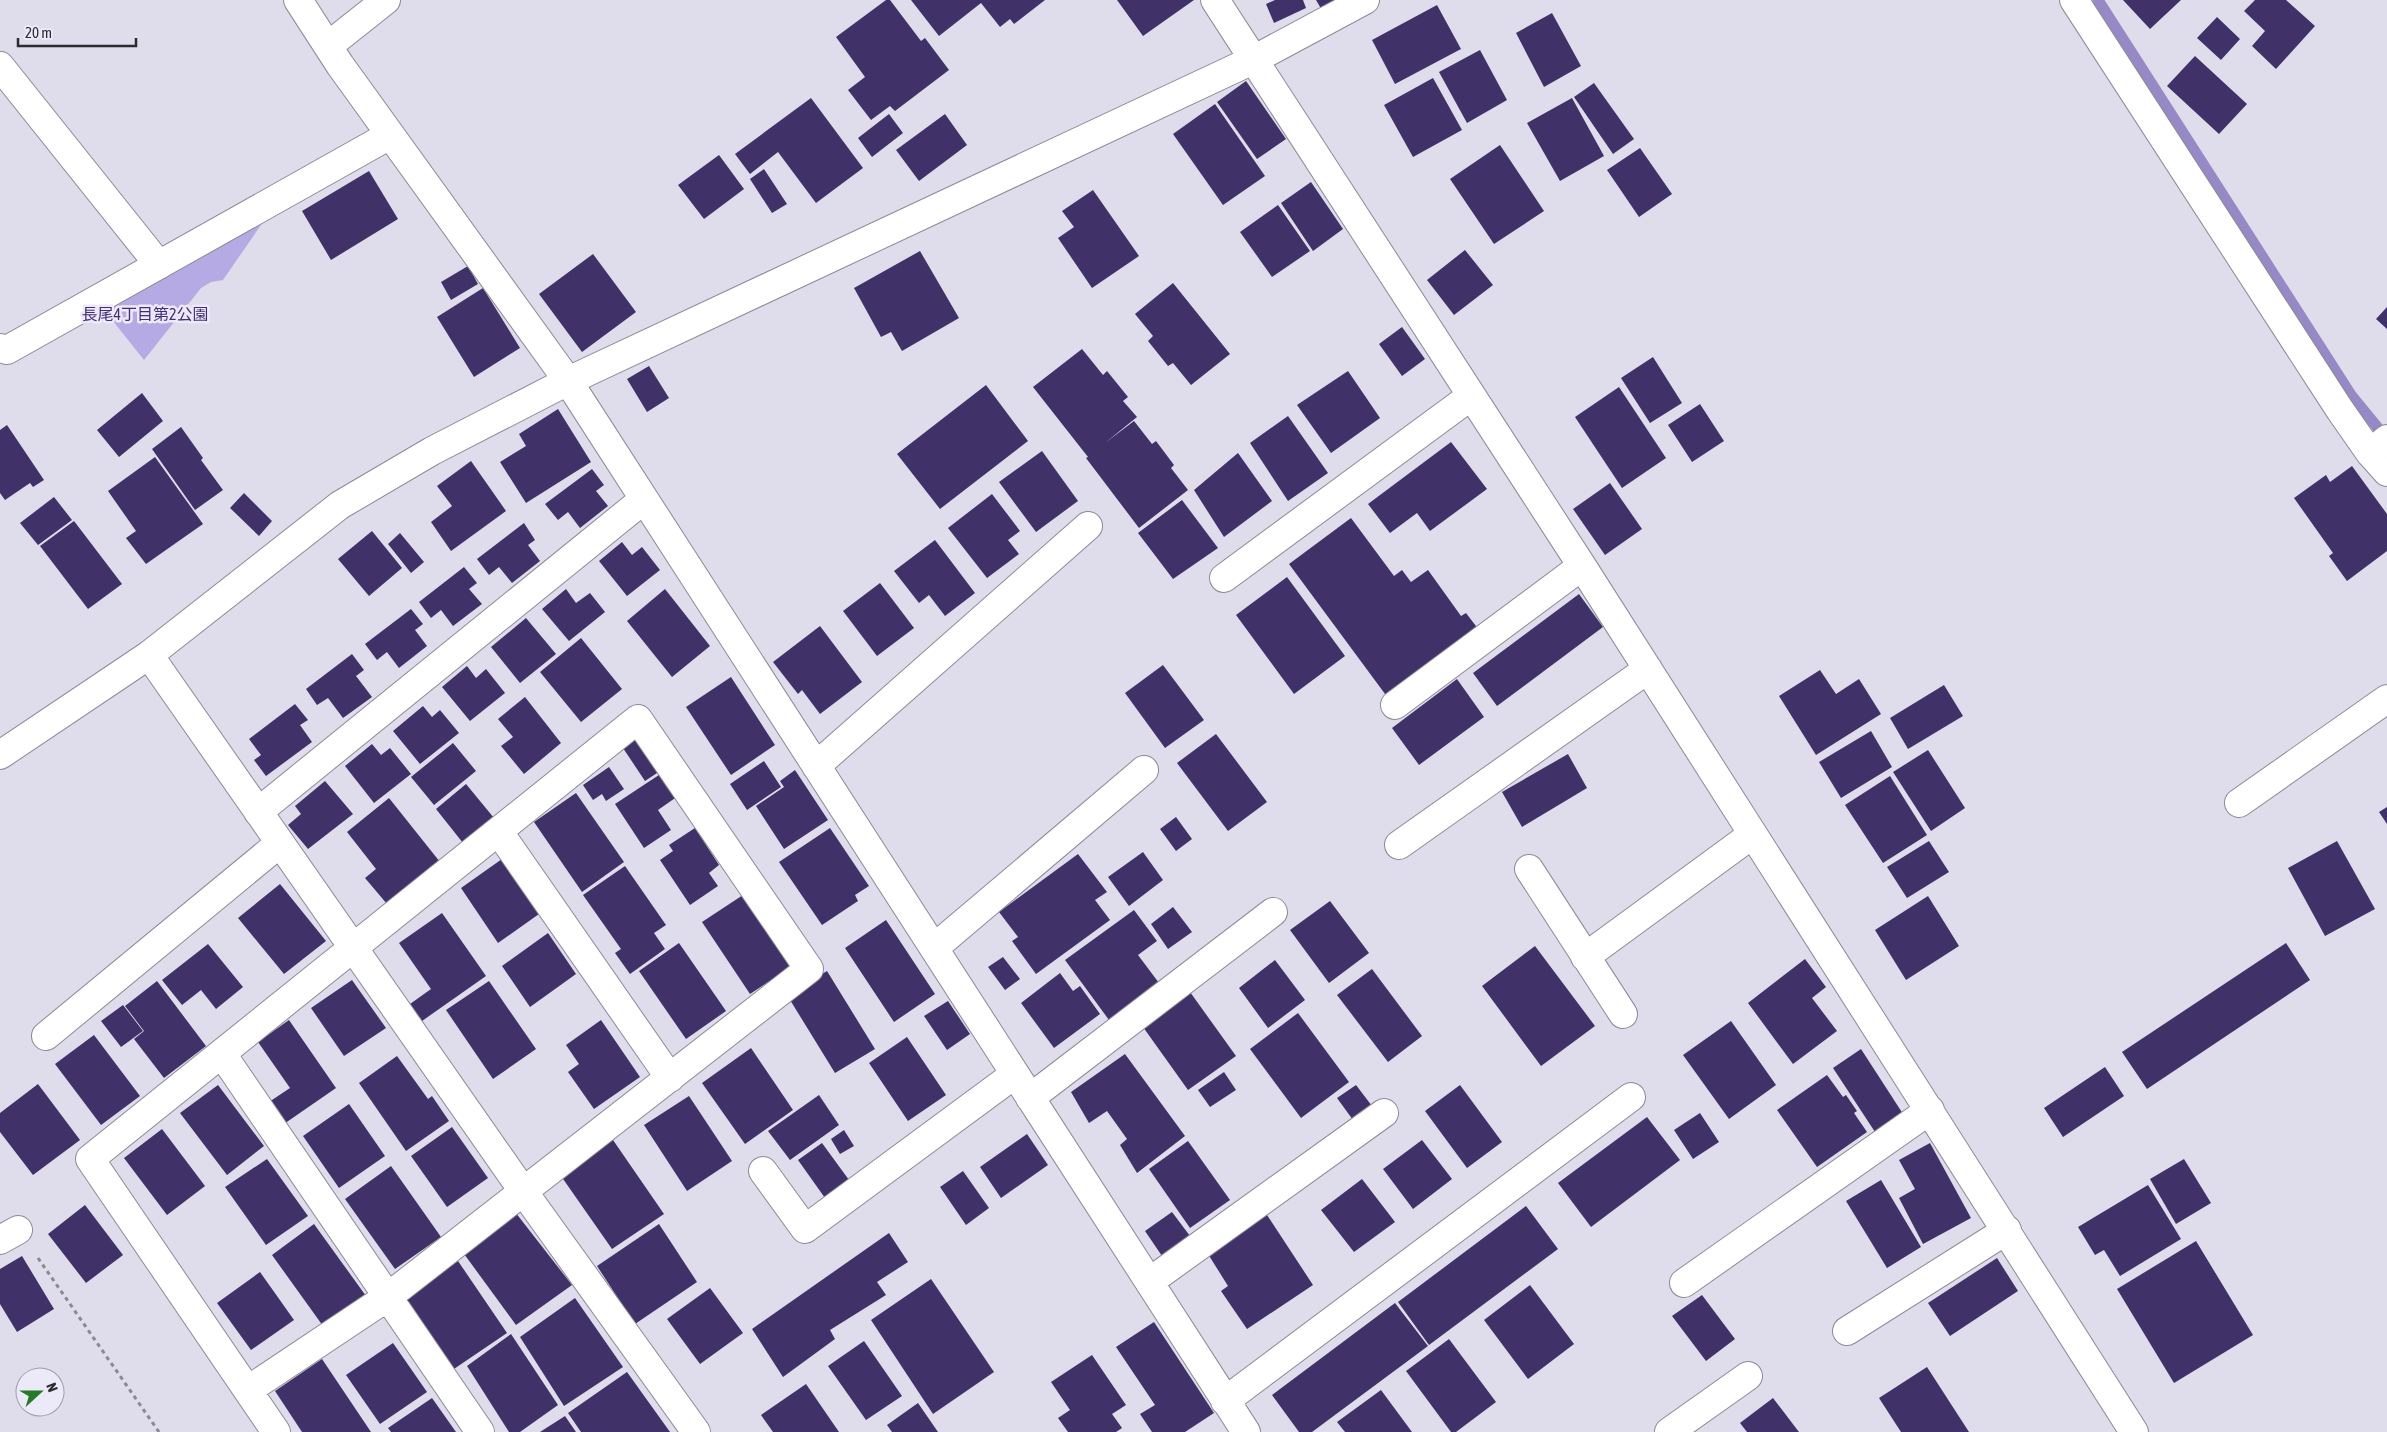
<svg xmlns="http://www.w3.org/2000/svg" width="2387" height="1432" font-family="'Asap Condensed','Noto Sans JP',sans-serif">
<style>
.green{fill:#b5aae3}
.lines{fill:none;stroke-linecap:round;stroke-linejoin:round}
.stream{stroke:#9689c6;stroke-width:11}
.building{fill:#403268}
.minor-casing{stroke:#8c8a97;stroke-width:30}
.path{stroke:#8a8892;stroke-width:3;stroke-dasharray:4 4;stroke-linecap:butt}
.minor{stroke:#fff;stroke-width:28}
.labels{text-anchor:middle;stroke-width:5;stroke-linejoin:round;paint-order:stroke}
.park-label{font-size:16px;fill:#442d77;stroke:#eceaf8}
</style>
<rect width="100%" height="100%" fill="#dfdceb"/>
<path class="green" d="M260 217 263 222 223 280 211 282 201 288 144 360 101 306Z"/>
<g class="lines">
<path class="stream" d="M2098 0 2351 395 2387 439"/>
</g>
<path class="building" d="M886 0H890L921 41 925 38 949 70 895 111 890 106 871 120 848 90 865 77 836 37Z
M911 0H1045L1014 24 1010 19 1000 27 981 3 939 36Z
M1117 0H1194L1143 36Z
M1275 0H1303L1306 8 1274 23 1266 4Z
M1316 0H1345L1323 12Z
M2123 0H2181L2150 29Z
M2255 0H2286L2315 26 2276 69 2252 46 2265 31 2244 11Z
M1437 5 1461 49 1395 84 1372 40Z
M1552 13 1581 66 1544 87 1516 33Z
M2217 17 2240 39 2221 60 2197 38Z
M1480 50 1507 100 1467 123 1439 72Z
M2195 56 2247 104 2219 134 2167 86Z
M1433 78 1462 130 1413 157 1384 105Z
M1246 81 1286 139 1257 159 1217 102Z
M1594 83 1634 139 1613 154 1574 97Z
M811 98 863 168 816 203 778 152 750 174 735 154Z
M1572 98 1604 156 1560 181 1527 123Z
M1215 104 1265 176 1223 205 1173 134Z
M889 114 903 133 872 157 858 138Z
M945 114 967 145 919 181 896 150Z
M1500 145 1544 211 1494 244 1450 179Z
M1640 148 1672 194 1639 217 1607 170Z
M719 155 744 189 704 219 678 185Z
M764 169 787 204 772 213 750 179Z
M369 171 398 219 331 260 302 211Z
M1311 182 1343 229 1313 251 1281 203Z
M1093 190 1139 256 1092 288 1058 238 1074 227 1062 211Z
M1278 205 1310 251 1272 277 1240 232Z
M1465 250 1493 285 1454 315 1427 280Z
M920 251 959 318 902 351 891 332 881 337 854 288Z
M593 254 636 312 582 352 539 294Z
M468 266 478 284 451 300 441 282Z
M1173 283 1230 354 1191 385 1173 363 1168 366 1148 341 1153 336 1135 314Z
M483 288 520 348 474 377 437 317Z
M2387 307V329L2376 319Z
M1402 327 1425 359 1402 376 1379 344Z
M1082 349 1103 375 1107 371 1128 397 1123 401 1137 417 1105 443 1134 421 1152 444 1156 441 1174 465 1171 468 1188 490 1139 528 1086 458 1088 457 1033 387Z
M1653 357 1682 403 1650 423 1621 378Z
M649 366 669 398 647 412 627 379Z
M1348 371 1380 418 1331 453 1297 405Z
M986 385 1028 441 940 509 897 454Z
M1619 387 1666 458 1622 488 1575 417Z
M142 393 163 421 119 457 97 430Z
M1700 404 1724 441 1692 462 1668 425Z
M558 409 591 462 526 503 500 462 526 446 519 434Z
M1288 416 1328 473 1288 501 1250 443Z
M7 425 44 480 33 487 30 483 5 500 0 493V430Z
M181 427 203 458 201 460 223 490 195 510 152 449Z
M1451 442 1487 489 1430 531 1417 513 1390 533 1368 504Z
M1042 451 1078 501 1036 532 999 482Z
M1238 453 1272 501 1224 537 1194 490Z
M155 457 203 524 146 564 126 538 136 531 108 491Z
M471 461 506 511 451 551 431 522 452 506 437 486Z
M2352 466 2387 514V551L2347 581 2329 556 2333 553 2294 498 2326 475 2330 482Z
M592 469 604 485 596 491 608 506 580 528 568 512 558 520 545 504Z
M1610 483 1642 529 1605 555 1573 509Z
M244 493 272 521 259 536 230 508Z
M992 494 1020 531 1008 540 1019 554 987 578 948 528Z
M54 497 72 520 38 545 20 523Z
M1182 500 1218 548 1173 579 1138 533Z
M1351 518 1394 576 1402 570 1411 582 1428 570 1461 616 1466 613 1479 630 1388 698 1289 564Z
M74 521 122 584 88 609 40 546Z
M524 523 535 540 528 545 540 561 512 583 499 567 489 575 477 559Z
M372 531 402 568 369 596 338 559Z
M400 533 424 562 411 573 388 544Z
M935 540 975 593 945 616 929 595 919 603 894 571Z
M622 542 632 555 642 547 660 570 627 596 599 561Z
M464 567 477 583 469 589 482 604 453 626 441 610 431 618 419 602Z
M1287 577 1345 656 1294 694 1236 615Z
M880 583 914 628 877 656 843 611Z
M566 589 576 603 590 593 605 612 569 641 542 609Z
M665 589 710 646 672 677 627 621Z
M1579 594 1603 627 1497 706 1473 673Z
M411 609 423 624 415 630 427 646 399 668 387 652 377 660 365 644Z
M526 618 556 654 520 683 491 647Z
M820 626 862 682 820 714 802 690 798 694 773 662Z
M581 638 622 689 581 722 540 672Z
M352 654 364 670 356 676 372 697 343 718 328 698 317 705 306 689Z
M1163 665 1204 720 1165 748 1125 693Z
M467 666 476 678 486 669 505 693 470 721 442 687Z
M1820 670 1836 694 1859 679 1881 714 1816 755 1779 696Z
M731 677 775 745 731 775 686 707Z
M1457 679 1484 717 1419 765 1392 728Z
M1944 685 1963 716 1908 749 1890 718Z
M525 697 561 743 524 774 501 746 513 737 498 719Z
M295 704 308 720 300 725 312 742 266 776 254 760 261 755 249 739Z
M423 706 432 717 440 710 459 733 420 764 393 731Z
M1871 731 1892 767 1841 798 1819 762Z
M1216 734 1267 802 1228 831 1177 763Z
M638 738 660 771 645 781 623 748Z
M453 743 476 771 434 805 411 777Z
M372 744 381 755 390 748 411 774 374 803 345 766Z
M1928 750 1965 808 1931 831 1893 772Z
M1568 754 1587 788 1522 827 1502 792Z
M764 761 781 787 747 810 730 784Z
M609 767 624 789 606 801 602 794 593 800 583 785Z
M795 770 828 820 784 849 756 806 784 787 780 781Z
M662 773 678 796 658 810 671 830 644 848 615 804Z
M1890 776 1927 835 1883 863 1845 805Z
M325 781 353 814 308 849 288 825 301 814 295 806Z
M466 784 494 818 463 843 436 809Z
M576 793 624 862 582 892 534 822Z
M389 798 440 862 387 904 365 878 376 869 347 832Z
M2387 807V824L2379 812Z
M1176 817 1192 839 1176 851 1160 829Z
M695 828 719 865 709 873 718 886 690 905 660 860 673 851 669 845Z
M830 828 869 886 855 895 858 901 822 925 779 862Z
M1929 841 1949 872 1907 898 1887 867Z
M2337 841 2375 909 2325 936 2288 868Z
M1143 852 1163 880 1129 906 1108 877Z
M1078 854 1107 892 1095 900 1110 920 1036 974 1012 941 1018 937 999 912Z
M502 859 539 914 498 943 461 888Z
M625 866 666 925 654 933 665 949 630 974 615 953 621 949 583 895Z
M280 884 326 941 284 974 238 918Z
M743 895 791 967 750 994 702 922Z
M1928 896 1959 946 1906 980 1875 930Z
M1330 901 1369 953 1329 983 1290 930Z
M1173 907 1192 932 1168 949 1151 924Z
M1134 910 1157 941 1138 955 1159 983 1109 1020 1065 960Z
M442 913 486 976 422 1021 410 1004 431 989 399 943Z
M886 920 935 994 894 1022 845 948Z
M548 933 576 974 530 1007 502 966Z
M679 943 726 1011 686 1039 639 971Z
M2286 943 2310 980 2147 1089 2122 1052Z
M208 944 243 987 216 1009 201 990 182 1005 162 980Z
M1535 946 1595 1026 1541 1066 1482 986Z
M1003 957 1020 979 1005 990 988 967Z
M1805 959 1826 987 1812 998 1837 1031 1793 1064 1748 1003Z
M1275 960 1305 1000 1268 1028 1239 988Z
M1372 969 1422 1036 1388 1062 1337 995Z
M827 971 875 1049 835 1073 787 995Z
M1060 973 1073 991 1080 986 1100 1014 1054 1048 1021 1003Z
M352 980 386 1028 344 1056 311 1008Z
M157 981 206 1046 164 1078 134 1039 144 1031 125 1006Z
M489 981 536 1049 493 1079 446 1010Z
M1190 992 1236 1056 1188 1090 1143 1027Z
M948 1001 970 1034 947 1050 924 1016Z
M123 1005 143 1031 121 1047 101 1021Z
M1298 1013 1349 1082 1301 1118 1250 1049Z
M289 1020 336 1088 281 1126 266 1104 290 1088 258 1042Z
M601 1020 640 1077 594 1109 568 1072 579 1064 566 1045Z
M1731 1021 1776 1085 1729 1119 1683 1055Z
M94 1035 140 1096 101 1125 55 1064Z
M907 1037 946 1095 908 1121 869 1063Z
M751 1048 793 1110 745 1144 702 1083Z
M1861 1049 1905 1117 1877 1135 1833 1068Z
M1125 1054 1185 1136 1137 1173 1120 1145 1127 1139 1107 1111 1089 1123 1071 1092Z
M397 1056 428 1099 432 1096 449 1121 406 1151 359 1083Z
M2105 1067 2124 1096 2063 1137 2044 1108Z
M1224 1072 1236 1090 1210 1107 1198 1090Z
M1827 1075 1843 1097 1846 1095 1857 1111 1854 1113 1867 1132 1817 1167 1777 1110Z
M38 1084 80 1140 33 1175 0 1132V1113Z
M218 1085 264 1146 227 1175 180 1113Z
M1356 1085 1372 1106 1353 1120 1337 1098Z
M1460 1085 1502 1142 1467 1168 1425 1111Z
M819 1095 839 1125 790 1160 768 1131Z
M689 1096 732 1161 687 1191 644 1125Z
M349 1104 385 1156 339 1188 303 1136Z
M1700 1113 1719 1142 1693 1159 1674 1130Z
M1647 1117 1680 1160 1591 1227 1558 1183Z
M452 1127 488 1178 447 1207 411 1156Z
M162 1129 205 1186 167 1215 124 1158Z
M844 1130 854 1146 840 1154 831 1139Z
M1027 1134 1048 1165 1001 1198 980 1167Z
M613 1140 664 1214 612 1249 561 1176Z
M1422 1140 1452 1179 1413 1209 1383 1169Z
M1188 1141 1230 1200 1190 1228 1149 1169Z
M822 1143 849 1180 825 1198 798 1160Z
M1930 1143 1971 1218 1923 1244 1899 1198 1915 1189 1899 1160Z
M267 1159 308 1216 266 1245 225 1187Z
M2184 1159 2211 1203 2176 1224 2150 1179Z
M391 1166 441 1237 395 1269 345 1199Z
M963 1171 989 1208 966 1225 940 1187Z
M1362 1179 1395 1222 1354 1252 1321 1210Z
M1881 1180 1921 1247 1887 1268 1846 1201Z
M2148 1185 2181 1239 2120 1276 2104 1250 2095 1255 2078 1227Z
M85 1205 123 1255 86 1283 48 1234Z
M1526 1206 1558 1249 1429 1345 1398 1302Z
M512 1208 572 1285 516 1325 459 1247Z
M1172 1212 1190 1236 1162 1256 1145 1231Z
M1267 1215 1313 1285 1247 1329 1221 1291 1228 1286 1208 1254Z
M314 1224 366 1296 323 1326 272 1255Z
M659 1224 697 1282 635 1324 597 1266Z
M889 1233 908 1262 877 1282 886 1295 830 1330 835 1339 783 1377 752 1329Z
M2196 1241 2253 1335 2174 1383 2117 1289Z
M22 1256 54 1309 17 1332 0 1304V1269Z
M1997 1258 2018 1291 1950 1336 1928 1303Z
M458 1261 507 1333 448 1373 399 1302Z
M260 1272 294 1320 251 1350 217 1303Z
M931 1279 994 1372 933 1414 871 1320Z
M1530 1285 1574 1344 1528 1379 1484 1320Z
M710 1288 743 1333 700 1364 667 1319Z
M1702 1295 1735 1339 1706 1361 1672 1316Z
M575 1298 623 1367 564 1406 520 1337Z
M1395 1303 1428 1346 1312 1432H1299L1272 1395Z
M1154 1322 1214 1413 1185 1432H1152L1140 1414 1155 1405 1116 1347Z
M511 1334 558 1405 520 1432H509L467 1366Z
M1449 1339 1496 1402 1456 1432H1451L1406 1371Z
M864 1341 902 1396 866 1420 828 1366Z
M393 1343 427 1392 380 1424 346 1375Z
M1092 1355 1126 1405 1112 1414 1122 1428 1116 1432H1068L1058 1418 1070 1410 1051 1382Z
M322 1359 371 1432H302L275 1391Z
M1927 1367 1969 1432H1901L1879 1398Z
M627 1372 670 1432H581L568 1413Z
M806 1384 839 1432H773L761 1415Z
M1381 1390 1412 1432H1345L1337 1422Z
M432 1398 456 1432H391L388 1428Z
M1773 1398 1799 1432H1747L1740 1423Z
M918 1403 938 1432H892L887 1425Z
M565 1416 576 1432H540Z"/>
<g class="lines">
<defs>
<path id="minor" d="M298 0 340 65 568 381 1246 1432
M1215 0 1582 566 2134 1432
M2074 0 2340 410 2370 453 2387 472
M328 46 386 0
M0 66 159 265
M0 348 7 350 390 135
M2370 453 2387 439
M1224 578 1471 396
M149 655 523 1191 696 1432
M1395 705 1582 566
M0 755 149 655 340 505 432 451 568 381 1253 60 1365 0
M816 766 1088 526
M2239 803 2387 699
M258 812 643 500
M499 832 670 1078
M1399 845 1648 669
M1529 869 1623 1014
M934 948 1144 770
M1585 957 1753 834
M46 1036 280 843
M222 1054 480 1432
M1030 1098 1273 912
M763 1171 805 1229 1015 1074
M0 1240 18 1230
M1149 1282 1384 1113
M1684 1283 1930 1110
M1847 1331 2007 1230
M248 1390 389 1296 809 969 638 719 90 1159 276 1432
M1225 1401 1631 1097
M1669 1432 1748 1376"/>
</defs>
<use href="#minor" class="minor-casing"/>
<path class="path" d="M38 1258 159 1432"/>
<use href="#minor" class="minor"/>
</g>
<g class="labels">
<g class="park-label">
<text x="145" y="320">長尾4丁目第2公園</text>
</g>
</g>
<g transform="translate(40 1392) rotate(69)"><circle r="24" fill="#eceaf8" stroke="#9f9ea8"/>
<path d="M0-4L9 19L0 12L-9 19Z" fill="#247a27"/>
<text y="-8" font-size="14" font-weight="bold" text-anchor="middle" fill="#2c2b30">N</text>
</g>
<path d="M18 38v8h118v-8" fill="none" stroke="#2c2b30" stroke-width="2.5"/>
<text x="25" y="38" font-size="15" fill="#2c2b30" stroke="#eceaf8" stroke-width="4" paint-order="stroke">20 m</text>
</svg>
